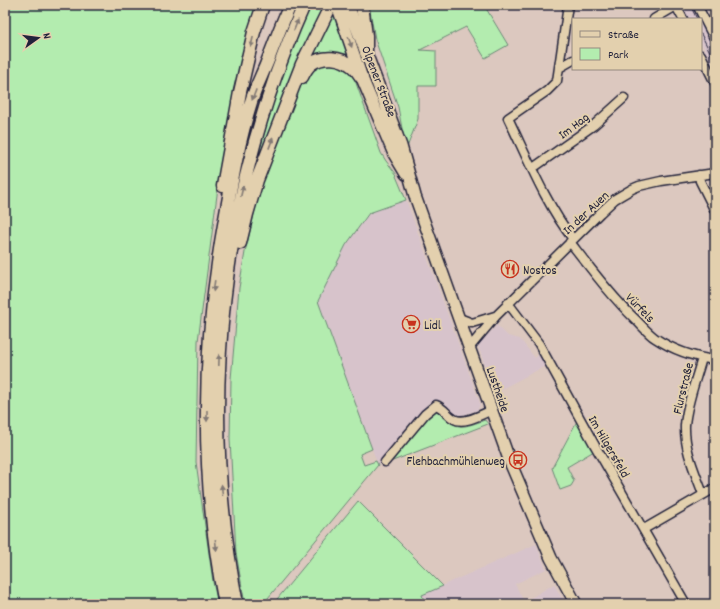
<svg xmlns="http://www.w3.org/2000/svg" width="720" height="609" font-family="Dekko,sans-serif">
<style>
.built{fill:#d7c3cb}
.green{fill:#b3ecaf;stroke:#6a8775}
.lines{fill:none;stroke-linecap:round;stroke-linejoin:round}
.minor-casing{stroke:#22223b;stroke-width:11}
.major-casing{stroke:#22223b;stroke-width:14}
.highway-casing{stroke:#22223b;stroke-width:15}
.minor{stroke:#e3d0ae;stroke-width:8}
.major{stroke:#e3d0ae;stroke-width:11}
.highway{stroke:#e3d0ae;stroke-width:12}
.tram{stroke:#22223b;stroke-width:1}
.oneway{fill:#827974}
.labels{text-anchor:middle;stroke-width:4;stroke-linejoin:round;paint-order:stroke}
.street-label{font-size:13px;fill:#22223b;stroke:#e3d0ae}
.poi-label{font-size:13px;fill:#22223b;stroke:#e3d0ae;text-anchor:start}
</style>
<rect width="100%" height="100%" fill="#dcc8bf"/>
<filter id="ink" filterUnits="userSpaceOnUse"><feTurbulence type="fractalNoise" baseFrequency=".025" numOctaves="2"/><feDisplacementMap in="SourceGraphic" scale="8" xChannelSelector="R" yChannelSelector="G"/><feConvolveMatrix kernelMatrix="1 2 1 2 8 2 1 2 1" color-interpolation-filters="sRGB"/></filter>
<g filter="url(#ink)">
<path class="built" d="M682 5H695L715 44V70L701 42V19H689Z
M406 200 480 403 478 410 460 416 454 413 442 401 435 400 429 403 378 465 318 301 346 245 369 213Z
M497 325 508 336 520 339 535 358 540 354 545 366 494 393 478 345Z
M536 544 546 569 515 584 524 602 554 584 565 604H425L421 595Z"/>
<path class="green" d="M5 5H261L253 40 224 141 198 341 196 462 213 582 218 604H5Z
M311 5H327L253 177C267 119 284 59 311 5Z
M341 5 382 103 384 124Z
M369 5H484L508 45 485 58 466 27 420 50 436 51V86H418V119L406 150 398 107 375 39Z
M333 7 353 63 309 62Z
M330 61 351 69 381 153 386 161 397 175 396 176 406 200 369 213 346 245 318 301 372 449 360 454 364 465 376 461 378 465 263 604H245L236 553 230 439 231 379 239 288 245 252 259 193 265 176 299 84 308 71Z
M437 410C442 412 445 417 449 421 460 431 472 424 485 420L488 424 390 462 428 416 434 411Z
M577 421 594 451 567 467 574 481 571 486 560 490 552 468Z
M358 501 443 586 422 595 425 604H273Z"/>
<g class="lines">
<defs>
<path id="minor" d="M568 5 557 81 547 91 508 118C527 157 546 205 573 239
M697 5 715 40
M654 19 676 6 683 19
M701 55 715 83
M559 68 573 60
M533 168 594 125 624 98
M699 175 700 181 715 211
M570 242C591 269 612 297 637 321 643 327 649 334 655 338 673 350 694 357 715 360
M508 303 539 344 594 444 686 604
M459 318 472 323 495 316
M470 347 496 316 600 213 615 199 632 189 639 186 661 181 715 173
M702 358C696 380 687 402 685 425 684 449 695 472 703 494
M385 462 425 414 436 405C444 408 447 415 454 419 464 425 482 414 492 410
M644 529 715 488"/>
<path id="major" d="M337 5 362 78 394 154 406 174
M348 5 401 146 415 196 510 462 551 558 576 604"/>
<path id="highway" d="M362 5 366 36V53
M302 77C304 73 307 67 311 64 323 55 341 57 352 66 356 69 359 74 362 78
M223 186 240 92 254 32 263 5
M240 243 247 214 257 180 302 64 331 5
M225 604C200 477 202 346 225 219 232 180 239 140 251 102 255 89 261 77 266 65 274 45 281 25 290 5
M237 604C197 403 221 192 304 5"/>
</defs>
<use href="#minor" class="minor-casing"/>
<use href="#major" class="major-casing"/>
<use href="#highway" class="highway-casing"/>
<use href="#minor" class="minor"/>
<use href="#major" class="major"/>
<use href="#highway" class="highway"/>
<path class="tram" d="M690 5 697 19
M701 34 715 62"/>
</g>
<defs><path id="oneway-solid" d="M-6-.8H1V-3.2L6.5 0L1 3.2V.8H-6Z"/></defs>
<g class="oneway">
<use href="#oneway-solid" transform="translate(296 25) rotate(-68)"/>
<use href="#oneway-solid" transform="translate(252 42) rotate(103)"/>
<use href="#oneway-solid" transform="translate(350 42) rotate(71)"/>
<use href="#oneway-solid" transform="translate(254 95) rotate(111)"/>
<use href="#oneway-solid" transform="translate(271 143) rotate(-69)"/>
<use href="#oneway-solid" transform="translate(242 191) rotate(-77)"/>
<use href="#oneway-solid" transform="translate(214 286) rotate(98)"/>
<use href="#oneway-solid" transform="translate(219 360) rotate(-88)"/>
<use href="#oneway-solid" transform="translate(207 416) rotate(90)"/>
<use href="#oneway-solid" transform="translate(222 490) rotate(-95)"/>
<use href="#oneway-solid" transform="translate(216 545) rotate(83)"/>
</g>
</g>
<defs>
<symbol id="restaurant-ring" viewBox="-11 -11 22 22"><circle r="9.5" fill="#e3d0ae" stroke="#c8321e" stroke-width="1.5"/><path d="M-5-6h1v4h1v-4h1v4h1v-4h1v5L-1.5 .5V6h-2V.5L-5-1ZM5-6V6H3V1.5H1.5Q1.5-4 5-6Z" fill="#c8321e"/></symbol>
<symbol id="supermarket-ring" viewBox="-11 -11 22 22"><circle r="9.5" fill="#e3d0ae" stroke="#c8321e" stroke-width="1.5"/><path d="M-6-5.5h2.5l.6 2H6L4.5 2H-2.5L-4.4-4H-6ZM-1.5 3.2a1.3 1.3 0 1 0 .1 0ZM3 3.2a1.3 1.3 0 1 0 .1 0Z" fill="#c8321e"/></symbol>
<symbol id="bus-ring" viewBox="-11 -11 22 22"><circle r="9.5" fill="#e3d0ae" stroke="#c8321e" stroke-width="1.5"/><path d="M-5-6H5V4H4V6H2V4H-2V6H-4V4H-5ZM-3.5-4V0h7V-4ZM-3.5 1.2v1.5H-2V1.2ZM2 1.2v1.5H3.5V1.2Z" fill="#c8321e"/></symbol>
</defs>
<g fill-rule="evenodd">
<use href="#restaurant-ring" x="500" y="259" width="20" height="20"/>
<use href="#supermarket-ring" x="401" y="314" width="20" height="20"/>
<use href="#bus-ring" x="508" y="450" width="20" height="20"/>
</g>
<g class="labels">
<g class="street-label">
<text transform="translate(380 81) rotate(69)" y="5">Olpener Straße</text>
<text transform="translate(573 125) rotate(-37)" y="5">Im Hag</text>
<text transform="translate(585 212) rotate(-43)" y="5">In der Auen</text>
<text transform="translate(641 307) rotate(46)" y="5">Vürfels</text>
<text transform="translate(682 388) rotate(-76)" y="5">Flurstraße</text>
<text transform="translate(499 389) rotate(71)" y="5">Lustheide</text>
<text transform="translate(610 446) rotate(60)" y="5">Im Hilgersfeld</text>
</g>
<g class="poi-label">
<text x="523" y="274">Nostos</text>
<text x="424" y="329">Lidl</text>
<text x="505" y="465" text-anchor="end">Flehbachmühlenweg</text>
</g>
</g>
<rect width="720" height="609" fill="none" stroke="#e3d0ae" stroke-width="20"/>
<rect x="10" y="10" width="700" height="589" fill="none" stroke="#22223b" stroke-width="1.5" filter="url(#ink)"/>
<rect x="572" y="18" width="130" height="52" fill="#e3d0ae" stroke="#968a80"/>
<rect x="580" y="31" width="20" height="6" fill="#e3d0ae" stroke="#968a80"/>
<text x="608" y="38" font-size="12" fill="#22223b">Straße</text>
<rect x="580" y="48" width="20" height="12" fill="#b3ecaf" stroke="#968a80"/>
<text x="608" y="58" font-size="12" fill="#22223b">Park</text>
<g transform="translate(38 38) rotate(76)" stroke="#e3d0ae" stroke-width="3" paint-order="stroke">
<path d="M0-3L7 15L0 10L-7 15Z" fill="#22223b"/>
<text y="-6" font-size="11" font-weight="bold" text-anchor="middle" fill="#22223b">N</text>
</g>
</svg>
